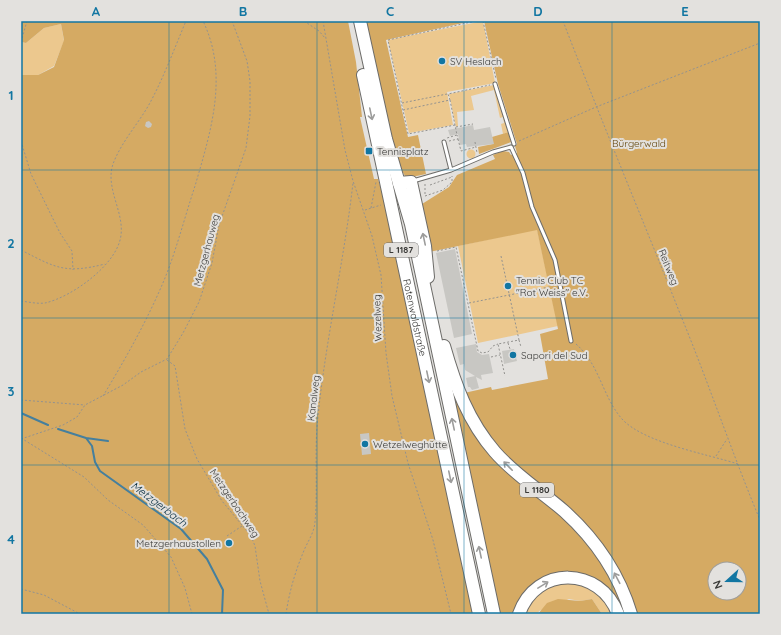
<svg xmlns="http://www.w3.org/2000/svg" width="781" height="635" font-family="Quicksand,sans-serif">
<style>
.green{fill:#ecc88e}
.forest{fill:#d5aa63;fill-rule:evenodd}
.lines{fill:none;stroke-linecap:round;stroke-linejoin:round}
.stream{stroke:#457f9d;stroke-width:2}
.building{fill:#c8c7c3}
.lane-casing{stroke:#6d6c69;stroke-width:5}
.highway-casing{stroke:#6d6c69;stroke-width:14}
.path{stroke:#93928f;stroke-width:1;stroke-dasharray:2 2;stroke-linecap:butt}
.lane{stroke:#fff;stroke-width:3}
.highway{stroke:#fff;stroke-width:12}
.oneway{stroke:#9c9c9b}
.grid{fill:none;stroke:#1276a2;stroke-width:1;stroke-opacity:0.55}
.poi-dot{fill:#1276a2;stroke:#e3e1de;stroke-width:1.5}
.labels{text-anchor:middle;stroke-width:4;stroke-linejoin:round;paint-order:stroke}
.shield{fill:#e3e1de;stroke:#6c6b69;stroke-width:1}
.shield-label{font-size:9px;font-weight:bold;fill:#393937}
.poi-label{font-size:10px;fill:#393937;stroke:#e3e1de;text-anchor:start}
.park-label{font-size:10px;fill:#65480f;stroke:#e3e1de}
.street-label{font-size:10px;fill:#393937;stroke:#e3e1de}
.water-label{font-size:11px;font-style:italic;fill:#0e3346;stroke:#e3e1de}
.neatline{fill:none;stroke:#1276a2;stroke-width:1.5}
.grid-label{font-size:13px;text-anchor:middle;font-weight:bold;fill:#1276a2}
</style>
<rect width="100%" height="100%" fill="#e3e1de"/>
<path class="green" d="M483 21 495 83 447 92 453 125 409 133 388 40Z
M61 24 64 41 54 66 38 75H21V42L26 43 44 28Z
M494 85 509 132 503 134 501 124 504 123 503 117 500 118 494 90 471 96 474 110 457 112 458 126 456 127 449 94Z
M466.5 154a4.5 4.5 0 1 1 9 0a4.5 4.5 0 1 1-9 0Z
M537 229 558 326 478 343 458 246Z
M574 582 599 593 613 614H602L592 599 580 601 569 599 539 611 538 614H524L528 603 548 586Z"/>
<path class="forest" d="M21 21H348L356 62 362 117H360L374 179H378L383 196 473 614H21V75H38L54 67 64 40 61 24 44 28 26 43 21 42Z
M364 21H472L386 40 408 137 418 135 426 174 407 178C389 158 371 53 364 21Z
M484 21H760V614H637L624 580 608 552 513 464 488 436 464 393 491 387 492 390 548 379 540 334 558 329 537 230 429 252 422 204 449 187 457 175 495 159 493 155 503 151 509 152 511 155 517 153 515 146 517 144 498 84ZM715 569H739V593H715Z
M509 132 511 142 479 154 478 147 493 144 492 137Z
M449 382 458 404 585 542 603 565 616 589 626 614H624C604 559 532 557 513 614H499Z
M558 599 580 601 592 599 602 614H538L547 603Z"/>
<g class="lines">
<path class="stream" d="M21 413 48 425
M58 429 86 438 92 446 95 462 100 471 181 529 207 559 223 590 222 614
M86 438 108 441
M197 547 219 541"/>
</g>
<path class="building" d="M149 121 152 124 151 127 148 128 145 126 146 122Z
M473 125 474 130 490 127 494 144 467 147 466 144 460 145 458 134 450 136 448 130Z
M455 249 472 334 454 338 436 253Z
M476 344 477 352 482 355 489 354 493 373 481 375 482 380 476 377 479 388 472 390 470 387H468L466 378 475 376 465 370 464 364 460 365 456 348Z
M514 349 517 361 504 364 502 351Z
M369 433 371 454 362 455 360 434Z"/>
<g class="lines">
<defs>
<path id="lane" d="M495 84 514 144
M444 142 451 170
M413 181 451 170 493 152 511 147 523 173 532 207 555 260 571 341"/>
<g id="highway">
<path d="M360 21 386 139 411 224 494 614"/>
<path id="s1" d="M363 75 479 614"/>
<path d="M399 183 411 182 425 246 428 277"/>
<path d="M444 346C455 385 468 421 495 452 515 475 541 491 564 511 595 539 619 574 631 614"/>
<path d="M519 614C536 565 600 566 618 614"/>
</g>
</defs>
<use href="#lane" class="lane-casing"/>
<use href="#highway" class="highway-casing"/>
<path class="path" d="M304 21 319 31 325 38
M323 21 345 150 353 181 372 236 381 275 386 353 392 396 408 463 433 540 451 614
M483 21 496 79
M563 21C601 120 642 218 681 316 709 384 732 453 760 520
M21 42 27 21
M450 100 448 94 490 85
M402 103 447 94
M403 110 450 100 457 135 447 138
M455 125 408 134 388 40 476 21
M456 127 473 124
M458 139 461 151 476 147
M21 141 31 174 60 233 72 251 73 270
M449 141 458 139 457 135
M519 141 596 107 760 43
M475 142 477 153
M425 184V196L443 190 452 182V176
M430 185 452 177
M371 208 376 182
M365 210 381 205
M21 250C56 268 65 274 105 264
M437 251 456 247 478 351 482 353 488 352 493 346 498 344
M501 256 519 340 498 344 505 376
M21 301C29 302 37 304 45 303 72 297 118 264 121 235 124 211 105 188 113 164 122 140 141 121 152 99 165 74 175 47 186 21
M469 303 549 287
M519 340 521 347
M508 343 510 349
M576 344C600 365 602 396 622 419 644 443 707 454 738 464
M491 357 500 355
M167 360 175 366 185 429 197 459 222 501 251 536 255 546 260 581 269 614
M103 396C126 358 148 319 165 278 177 248 185 216 195 186 211 131 229 75 203 21
M21 400 85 405
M21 438 84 477 108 500 143 525 171 557 185 588 192 614
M21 439 63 425 77 417 85 405 123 385 141 372 167 359 183 333 199 302 212 263 219 225 246 148 250 116V81L247 61 232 21
M387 444 402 441
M716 456 727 439
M227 536 242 526
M21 589 44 595 80 614
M286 614C289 593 295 572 303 553 307 542 314 534 315 522 318 487 314 451 318 416 326 338 344 261 353 183"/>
<use href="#lane" class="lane"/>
<use href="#highway" class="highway"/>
</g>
<defs><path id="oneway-shaft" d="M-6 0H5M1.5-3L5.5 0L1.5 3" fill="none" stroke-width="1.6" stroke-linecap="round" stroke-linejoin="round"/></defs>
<g class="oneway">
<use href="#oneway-shaft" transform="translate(371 114) rotate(78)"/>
<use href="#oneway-shaft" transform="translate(424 239) rotate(-102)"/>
<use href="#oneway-shaft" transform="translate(428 377) rotate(78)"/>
<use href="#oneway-shaft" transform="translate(453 424) rotate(-102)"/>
<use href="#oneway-shaft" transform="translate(508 466) rotate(-135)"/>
<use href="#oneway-shaft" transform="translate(450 477) rotate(78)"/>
<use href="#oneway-shaft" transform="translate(480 552) rotate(-102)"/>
<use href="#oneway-shaft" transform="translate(617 578) rotate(-118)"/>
<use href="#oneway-shaft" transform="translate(543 585) rotate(-31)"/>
</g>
<path class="grid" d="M169 21V614M317 21V614M464 21V614M612 21V614M21 170H760M21 318H760M21 465H760"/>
<g class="poi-dot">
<circle cx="442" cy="61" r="4"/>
<rect x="365" y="147" width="8" height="8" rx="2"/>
<circle cx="508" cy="286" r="4"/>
<circle cx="513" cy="355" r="4"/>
<circle cx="365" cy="444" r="4"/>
<circle cx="229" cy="543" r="4"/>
</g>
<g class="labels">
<g class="shield">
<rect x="384" y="243" width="34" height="14" rx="3"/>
<rect x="520" y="483" width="34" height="14" rx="3"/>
</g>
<g class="shield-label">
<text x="401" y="253">L 1187</text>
<text x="537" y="493">L 1180</text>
</g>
<g class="poi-label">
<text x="450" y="65">SV Heslach</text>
<text x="377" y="155">Tennisplatz</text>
<text x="516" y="284">Tennis Club TC<tspan x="516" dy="12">"Rot Weiss" e.V.</tspan></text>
<text x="521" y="359">Sapori del Sud</text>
<text x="373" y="448">Wetzelweghütte</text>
<text x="221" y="547" text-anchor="end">Metzgerhaustollen</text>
</g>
<g class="park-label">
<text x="639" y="147">Bürgerwald</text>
</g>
<g class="street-label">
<text transform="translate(206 250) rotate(-75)" y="4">Metzgerhauweg</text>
<text transform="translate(669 267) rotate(68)" y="4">Reitweg</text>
<text dy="4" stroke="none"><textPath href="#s1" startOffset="248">Rotenwaldstraße</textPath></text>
<text transform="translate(377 318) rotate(-92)" y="4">Wezelweg</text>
<text transform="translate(313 398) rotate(-83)" y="4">Kanalweg</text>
<text transform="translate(235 503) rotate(56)" y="4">Metzgerbachweg</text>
</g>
<g class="water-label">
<text transform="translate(159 504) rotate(37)" y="4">Metzgerbach</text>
</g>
</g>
<rect width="781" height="635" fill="none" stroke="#e3e1de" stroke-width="44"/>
<g transform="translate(727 581) rotate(249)"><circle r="19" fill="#e3e1de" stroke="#9f9e9b"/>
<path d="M0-3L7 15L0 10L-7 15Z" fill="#1276a2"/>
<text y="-6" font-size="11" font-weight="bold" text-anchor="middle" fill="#393937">N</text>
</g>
<rect x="22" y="22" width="737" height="591" class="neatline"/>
<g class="grid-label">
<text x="96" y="16">A</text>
<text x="243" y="16">B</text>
<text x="390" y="16">C</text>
<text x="538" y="16">D</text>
<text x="685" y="16">E</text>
<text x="11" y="100">1</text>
<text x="11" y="248">2</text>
<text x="11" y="396">3</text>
<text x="11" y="544">4</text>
</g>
</svg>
